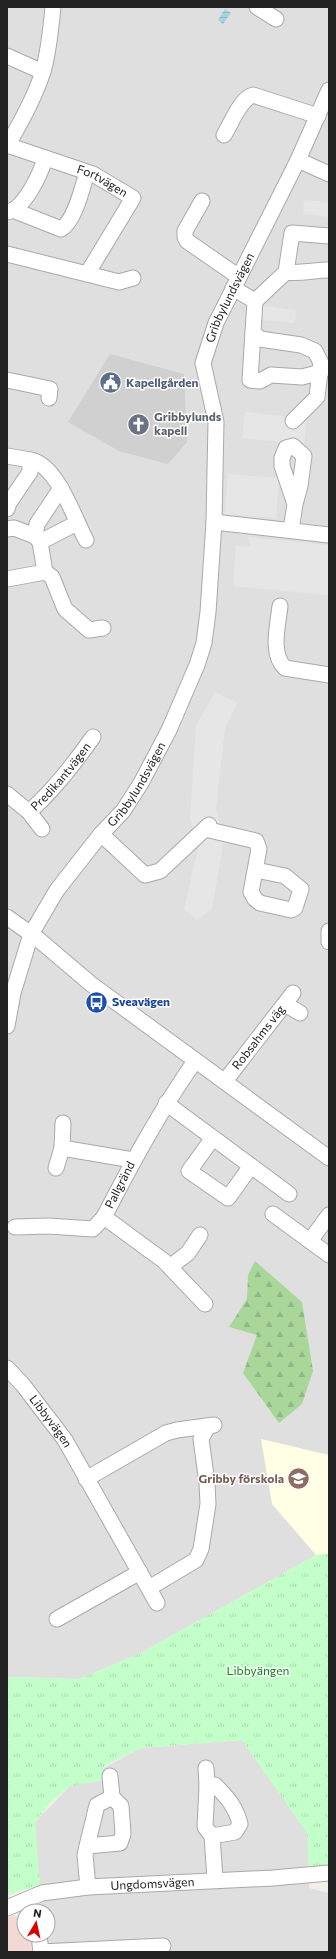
<svg xmlns="http://www.w3.org/2000/svg" width="336" height="1959" font-family="Commissioner,sans-serif">
<style>
.residential{fill:#e0dfdf}
.commercial{fill:#f4d8d6}
.education{fill:#feffe5}
.religious{fill:#d0d0d0}
.forest{fill:url(#forest-firs)}
.park{fill:url(#park-tufts)}
.parking{fill:#e6e6e6}
.water{fill:url(#water-rules)}
.lines{fill:none;stroke-linecap:round;stroke-linejoin:round}
.minor-casing{stroke:#a9a9a9;stroke-width:17}
.minor{stroke:#fff;stroke-width:15}
.labels{text-anchor:middle;stroke-width:3;stroke-linejoin:round;paint-order:stroke}
.street-label{font-size:12px;fill:#222;stroke:#fff}
.service-label{font-size:12px;font-weight:bold;fill:#4e5e75;stroke:#fff;text-anchor:start}
.worship-label{font-size:12px;font-weight:bold;fill:#5b616d;stroke:#fff;text-anchor:start}
.transit-label{font-size:12px;font-weight:bold;fill:#164399;stroke:#fff;text-anchor:start}
.education-label{font-size:12px;font-weight:bold;fill:#785e54;stroke:#fff;text-anchor:end}
.park-label{font-size:12px;fill:#018910;stroke:#fff}
</style>
<defs>
<pattern id="forest-firs" width="22" height="20" patternUnits="userSpaceOnUse"><rect width="22" height="20" fill="#a9d699"/><path d="M5 1l3.5 6h-7zM16 11l3.5 6h-7z" fill="#91b784"/></pattern>
<pattern id="park-tufts" width="24" height="20" patternUnits="userSpaceOnUse"><rect width="24" height="20" fill="#c3ffc9"/><path d="M3 7l-1-3M5 7V3M7 7l1-3M15 17l-1-3M17 17v-4M19 17l1-3" fill="none" stroke="#a7daac"/></pattern>
<pattern id="water-rules" width="6" height="5" patternUnits="userSpaceOnUse"><rect width="6" height="5" fill="#a4d4e4"/><path d="M0 2.5h6" fill="none" stroke="#8db6c3"/></pattern>
</defs>
<rect width="100%" height="100%" fill="#f3efe8"/>
<path class="residential" d="M7 7H329V1554L316 1555 141 1653 79 1679 7 1677Z
M242 1740 308 1833 309 1888 329 1893V1952H44L43 1935H48V1911H41L35 1822 70 1786 141 1748Z"/>
<path class="commercial" d="M14 1915 24 1925V1935H31L32 1952H7V1918Z"/>
<path class="education" d="M261 1439 329 1455V1554L316 1555 272 1504Z"/>
<path class="religious" d="M110 354 184 374 187 442 168 464 119 451 68 422Z"/>
<path class="forest" d="M255 1261 302 1302 313 1371 302 1404 279 1423 243 1373 257 1335 229 1327 247 1299 248 1275Z"/>
<path class="park" d="M329 1554V1865L309 1870 307 1833 242 1740 141 1748 104 1766 105 1780 70 1786 50 1803 35 1822 40 1885 7 1895V1677L79 1679 141 1653 316 1555Z"/>
<path class="parking" d="M304 200 329 202V217L303 214Z
M263 306 296 310 295 323 262 320Z
M245 412 307 419 304 444 242 438Z
M228 474 279 478 276 518 225 514Z
M249 537 329 545V595L233 586 236 545 250 546Z
M215 692 238 703 225 728 216 809 224 839 212 909 197 920 184 910 198 847 190 818 196 726Z"/>
<path class="water" d="M225 9 231 13 223 24 218 20Z"/>
<g class="lines">
<defs>
<g id="minor">
<path d="M257 7 276 19"/>
<path d="M7 56 43 72"/>
<path d="M224 135C231 124 240 99 253 95L318 116"/>
<path id="s1" d="M7 145 93 174 133 198 87 274"/>
<path d="M7 146C20 124 37 93 44 68 49 48 51 28 53 7"/>
<path d="M298 160 329 174"/>
<path d="M202 201 185 231V237L187 241 239 277"/>
<path d="M13 210 61 229C75 221 82 188 87 173"/>
<path d="M7 212C24 210 41 173 45 158"/>
<path d="M7 254 119 282 133 278"/>
<path d="M286 272C301 274 314 270 329 270"/>
<path d="M233 288 255 301 286 272 292 233 329 236"/>
<path d="M255 301 253 332 260 339 301 345 315 351 321 363 317 397 293 421"/>
<path d="M253 332 250 380 260 381 271 375 302 377 321 372"/>
<path d="M7 380 50 389 49 398"/>
<path d="M7 456 30 460V472L9 503 7 509"/>
<path d="M30 460C57 464 74 518 86 540"/>
<path d="M214 522 329 535"/>
<path d="M7 529 14 528 35 536 37 524 61 488"/>
<path d="M291 530 295 504 282 466V458L286 448 293 446 304 456 300 486 295 504"/>
<path d="M35 536 40 542 45 572"/>
<path d="M40 542 77 523"/>
<path d="M7 579 45 572 52 577 65 609 89 630 103 628"/>
<path d="M280 606C278 625 270 654 285 668L329 675"/>
<path id="s2" d="M7 794 29 812C54 790 74 764 93 737"/>
<path d="M29 812 42 829"/>
<path d="M205 829 256 841 259 849 251 892 255 899 260 903 291 910 295 908 301 889 285 876 256 870"/>
<path d="M101 834 145 875 160 871 209 825"/>
<path d="M7 917 38 939 91 984 329 1158"/>
<path d="M329 931V942"/>
<path d="M285 1004 300 1013"/>
<path id="s3" d="M7 1026 13 993 31 934 57 890 101 834 123 811 141 783 169 730 197 665 204 643 208 612 214 522 216 422 203 363 216 323 298 160 329 90"/>
<path d="M195 1061C160 1111 132 1163 104 1217L164 1261 205 1304"/>
<path id="s4" d="M225 1081 293 993"/>
<path d="M166 1103 289 1194"/>
<path d="M213 1138 189 1171 228 1198 251 1166"/>
<path d="M62 1148 133 1160"/>
<path d="M56 1168 62 1148 63 1123"/>
<path d="M273 1214 329 1255"/>
<path d="M15 1227 48 1226 93 1229 104 1217"/>
<path d="M310 1241 329 1215"/>
<path d="M170 1267 188 1253 200 1235"/>
<path id="s5" d="M7 1368 23 1385 65 1440 157 1603"/>
<path d="M86 1479 166 1433 177 1430 214 1425"/>
<path d="M149 1588 196 1560 201 1549 208 1504 207 1483 201 1439 208 1426"/>
<path d="M57 1619 140 1572"/>
<path d="M206 1768 207 1786"/>
<path d="M110 1776 112 1797"/>
<path d="M212 1836 235 1832 240 1824C236 1807 227 1797 215 1785L207 1786 205 1827 212 1836 215 1879"/>
<path d="M87 1846 97 1805 112 1797 121 1806 123 1834 120 1843 87 1846 85 1855 88 1887"/>
<path id="s6" d="M7 1908 42 1893 88 1887 273 1878 329 1873"/>
<path d="M39 1935 41 1952"/>
<path d="M41 1952 163 1946"/>
</g>
</defs>
<use href="#minor" class="minor-casing"/>
<use href="#minor" class="minor"/>
</g>
<defs>
<symbol id="civic-disc" viewBox="-11 -11 22 22"><circle r="9.5" fill="#5c6f8a" stroke="#fff"/><path d="M-.6-6.5H3V-4.5H.6V-3L4-1V1h2V6H-6V1h2V-1L-.6-3ZM-1.2 2.5V6h2.4V2.5Z" fill="#fff"/></symbol>
<symbol id="church-disc" viewBox="-11 -11 22 22"><circle r="9.5" fill="#6b7280" stroke="#fff"/><path d="M-1.2-6h2.4v3.5h3.3v2.4h-3.3V6h-2.4V-.1h-3.3v-2.4h3.3Z" fill="#fff"/></symbol>
<symbol id="bus-disc" viewBox="-11 -11 22 22"><circle r="9.5" fill="#1a4fb4" stroke="#fff"/><path d="M-5-6H5V4H4V6H2V4H-2V6H-4V4H-5ZM-3.5-4V0h7V-4ZM-3.5 1.2v1.5H-2V1.2ZM2 1.2v1.5H3.5V1.2Z" fill="#fff"/></symbol>
<symbol id="school-disc" viewBox="-11 -11 22 22"><circle r="9.5" fill="#8d6e63" stroke="#fff"/><path d="M0-5L7-2L0 1L-7-2ZM-4 1L0 2.5L4 1V4Q0 6-4 4Z" fill="#fff"/></symbol>
</defs>
<g fill-rule="evenodd">
<use href="#civic-disc" x="98" y="370" width="25" height="25"/>
<use href="#church-disc" x="126" y="412" width="25" height="25"/>
<use href="#bus-disc" x="84" y="990" width="25" height="25"/>
<use href="#school-disc" x="286" y="1466" width="25" height="25"/>
</g>
<g class="labels">
<g class="street-label">
<text dy="4" stroke="none"><textPath href="#s1" startOffset="102">Fortvägen</textPath></text>
<text dy="4" stroke="none"><textPath href="#s3" startOffset="789">Gribbylundsvägen</textPath></text>
<text dy="4" stroke="none"><textPath href="#s2" startOffset="76">Predikantvägen</textPath></text>
<text dy="4" stroke="none"><textPath href="#s3" startOffset="279">Gribbylundsvägen</textPath></text>
<text dy="4" stroke="none"><textPath href="#s4" startOffset="55">Robsahms väg</textPath></text>
<text transform="translate(120 1185) rotate(-63)" y="4">Pallgränd</text>
<text dy="4" stroke="none"><textPath href="#s5" startOffset="69">Libbyvägen</textPath></text>
<text dy="4" stroke="none"><textPath href="#s6" startOffset="149">Ungdomsvägen</textPath></text>
</g>
<g class="service-label">
<text x="126" y="387">Kapellgården</text>
</g>
<g class="worship-label">
<text x="154" y="421">Gribbylunds<tspan x="154" dy="14">kapell</tspan></text>
</g>
<g class="transit-label">
<text x="112" y="1006">Sveavägen</text>
</g>
<g class="education-label">
<text x="284" y="1483">Gribby förskola</text>
</g>
<g class="park-label">
<text x="258" y="1675">Libbyängen</text>
</g>
</g>
<rect width="336" height="1959" fill="none" stroke="#222222" stroke-width="16"/>
<g transform="translate(36 1923) rotate(9)"><circle r="19" fill="#ffffff" stroke="#a7a7a7"/>
<path d="M0-3L7 15L0 10L-7 15Z" fill="#d40600"/>
<text y="-6" font-size="11" font-weight="bold" text-anchor="middle" fill="#222222">N</text>
</g>
</svg>
